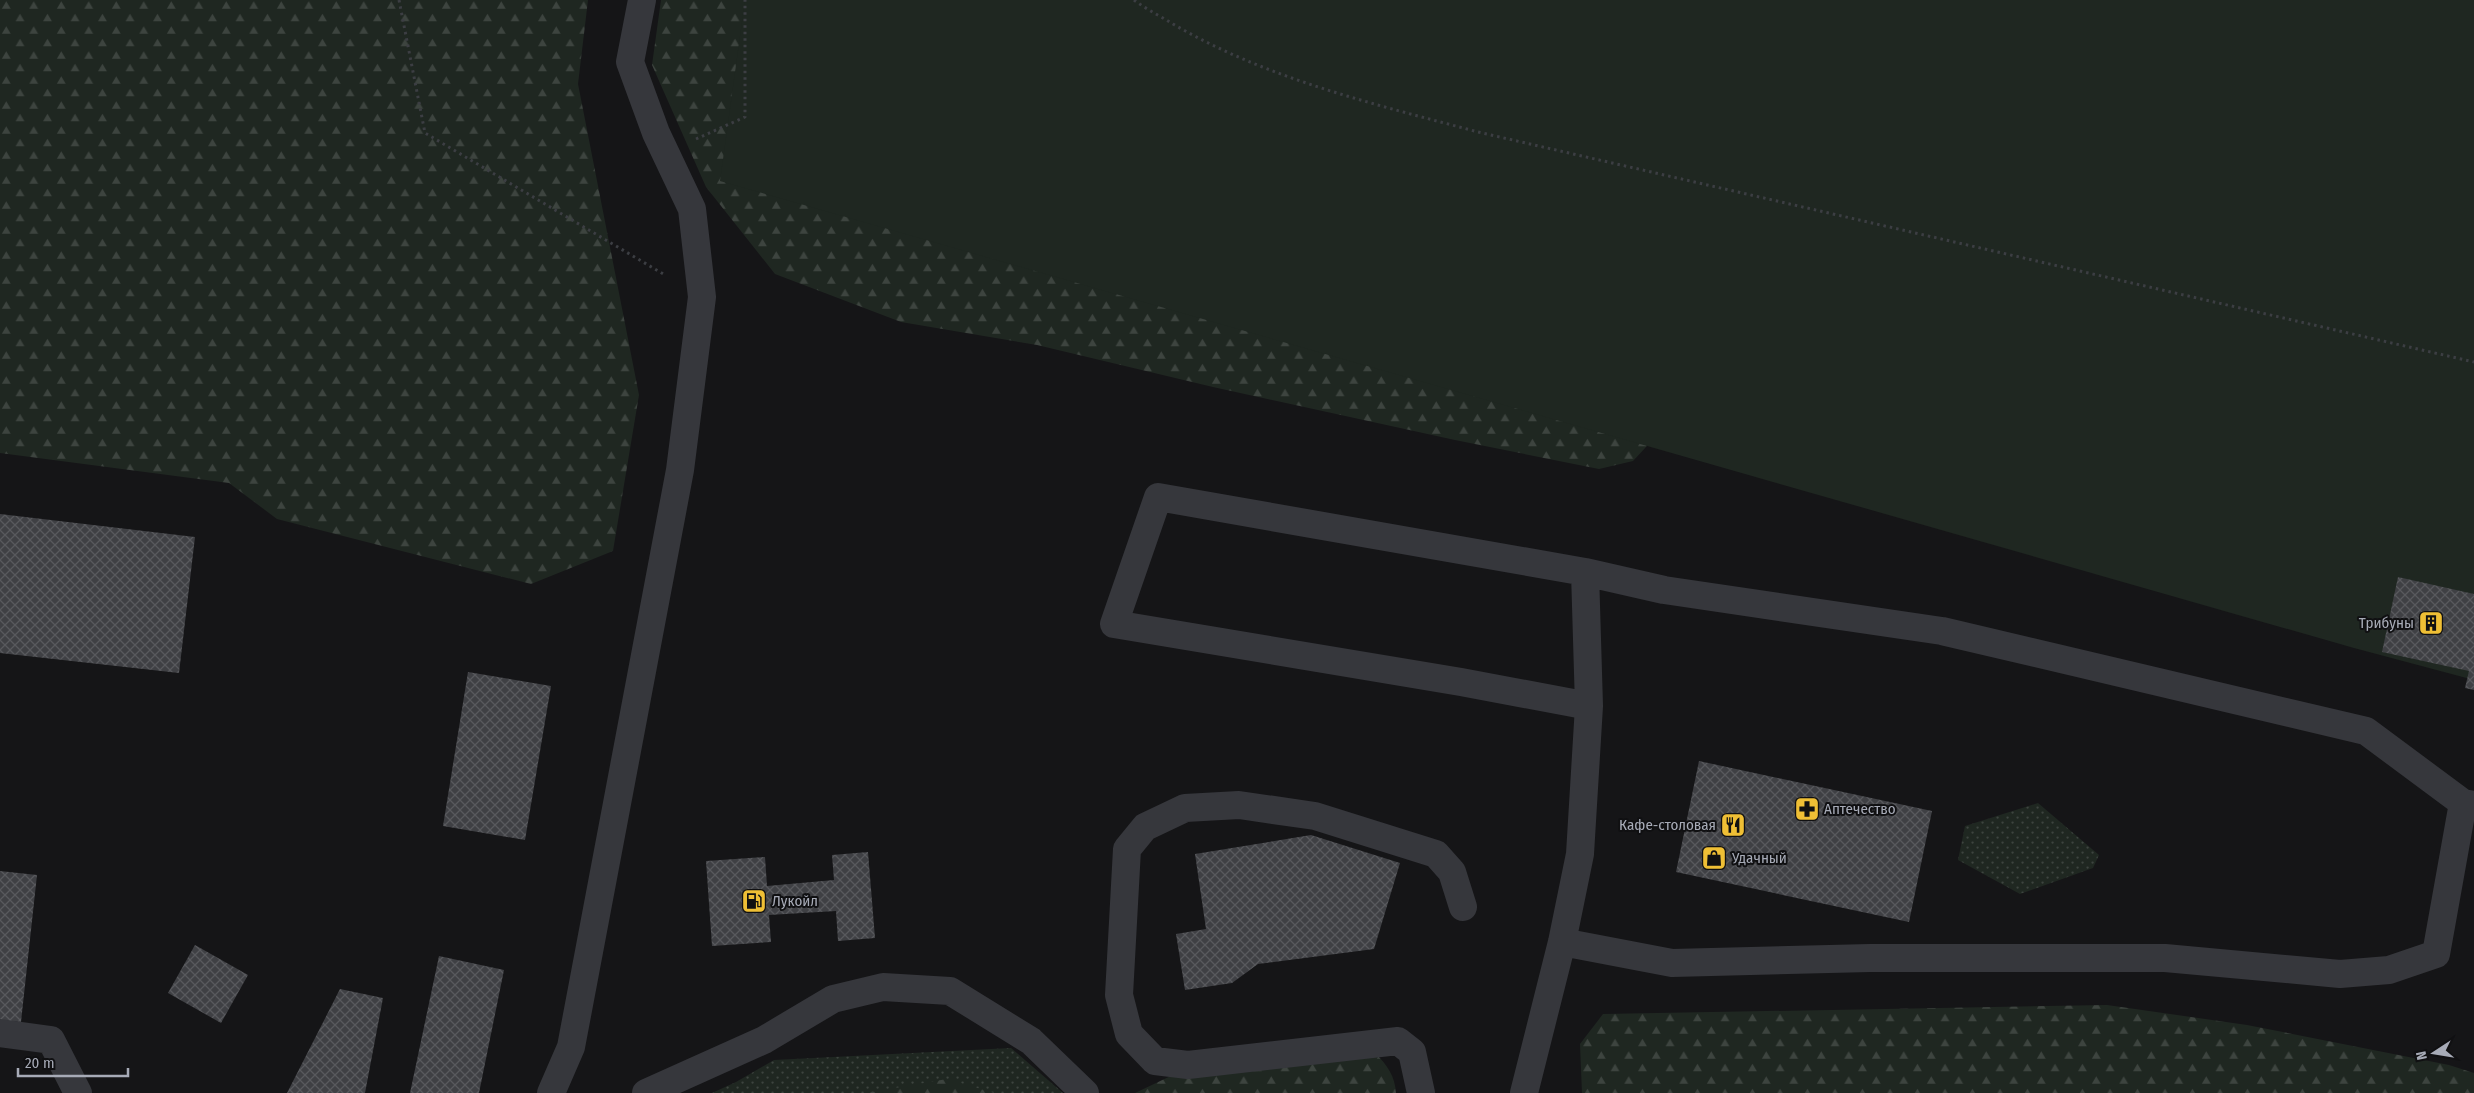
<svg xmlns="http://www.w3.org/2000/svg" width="2474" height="1093" font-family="'Fira Sans Condensed',sans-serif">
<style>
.grass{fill:url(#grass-dots)}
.forest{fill:url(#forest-firs)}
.garden{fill:#1f2721}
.building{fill:url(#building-cross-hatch)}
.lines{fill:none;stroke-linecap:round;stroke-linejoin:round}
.path{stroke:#3c3e43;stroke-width:3;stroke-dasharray:2.5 4;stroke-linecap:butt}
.minor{stroke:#36373c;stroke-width:28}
.labels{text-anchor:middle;stroke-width:4;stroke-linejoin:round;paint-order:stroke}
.poi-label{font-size:15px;fill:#a7abb7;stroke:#101012;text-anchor:start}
</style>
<defs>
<pattern id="grass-dots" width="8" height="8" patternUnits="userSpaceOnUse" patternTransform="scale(1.25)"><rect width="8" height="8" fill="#1f2721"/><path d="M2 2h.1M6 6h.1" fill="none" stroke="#3d443f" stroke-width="1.8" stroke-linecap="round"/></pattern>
<pattern id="forest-firs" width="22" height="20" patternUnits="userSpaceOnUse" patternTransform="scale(1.25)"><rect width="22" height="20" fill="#1f2721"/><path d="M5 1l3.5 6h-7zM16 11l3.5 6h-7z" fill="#3d443f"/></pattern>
<pattern id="building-cross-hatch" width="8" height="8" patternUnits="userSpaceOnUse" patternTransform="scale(1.25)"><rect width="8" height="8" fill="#3f4044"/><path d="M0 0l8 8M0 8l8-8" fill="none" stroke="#58595d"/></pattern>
</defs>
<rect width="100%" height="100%" fill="#151517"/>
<path class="grass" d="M2038 803 2099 855 2093 868 2020 894 1958 860 1965 826Z
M1011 1048 1063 1093H712L736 1082 774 1060Z"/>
<path class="forest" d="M0 0H588L578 84 639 395 613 551 531 584 277 519 229 483 0 453Z
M661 0H893L1658 434 1633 461 1599 469 1455 440 1213 387 1037 345 901 322 775 274 706 187 652 65Z
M2107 1005 2247 1025 2449 1065 2474 1073V1093H1582L1580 1044 1603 1014Z
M1376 1054C1387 1065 1395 1076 1396 1093H1135L1175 1074Z
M947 1079 994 1093H867Z"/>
<path class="garden" d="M745 0H2474V680L2354 648 720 181Z"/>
<path class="building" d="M0 514 195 537 179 673 0 653Z
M2398 577 2474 594V690L2465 688 2469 671 2382 652Z
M468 672 551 686 525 840 443 826Z
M1699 761 1932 811 1909 922 1676 872Z
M1311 835 1400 863 1374 949 1258 964 1232 983 1185 990 1176 934 1206 929 1195 854Z
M868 852 875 938 838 941 836 911 769 915 771 942 712 946 706 861 765 857 767 886 834 880 832 855Z
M0 871 37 875 21 1022 0 1020Z
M195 945 248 975 221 1023 168 993Z
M439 956 504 970 479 1093H410Z
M340 989 383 998 365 1093H287Z"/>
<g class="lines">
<path class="path" d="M399 0 425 133 665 275
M1134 0C1146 9 1160 16 1173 24 1267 79 1374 104 1478 132L2474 362
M696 139 745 117V0"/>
<path class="minor" d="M1589 706 1461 682 1114 624 1158 497 1585 572 1664 590 1942 631 2366 731 2463 803 2474 805
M1562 942 1672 963 1870 958H2165L2340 974 2389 970 2436 954 2463 803
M0 1033 51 1040 78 1093
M551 1093 571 1047 680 470 702 297 692 209 656 133 630 62 642 0
M646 1093 764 1040 833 999 883 987 950 991 1031 1041 1085 1093
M1421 1093 1412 1052 1398 1041 1188 1065 1155 1061 1129 1034 1119 995 1127 849 1145 827 1185 808 1239 805 1315 816 1436 854 1452 872 1463 907
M1524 1093 1562 942 1580 854 1589 706 1585 572"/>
</g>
<defs>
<symbol id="building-square" viewBox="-11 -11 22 22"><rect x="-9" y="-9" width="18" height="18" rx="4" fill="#efbf35" stroke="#101012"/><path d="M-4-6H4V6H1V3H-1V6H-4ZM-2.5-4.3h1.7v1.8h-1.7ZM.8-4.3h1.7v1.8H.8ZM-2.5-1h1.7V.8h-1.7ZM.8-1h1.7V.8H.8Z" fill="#111"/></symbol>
<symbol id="pharmacy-square" viewBox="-11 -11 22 22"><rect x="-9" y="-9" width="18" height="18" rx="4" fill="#efbf35" stroke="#101012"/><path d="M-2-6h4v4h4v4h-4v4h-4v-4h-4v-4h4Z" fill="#111"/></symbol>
<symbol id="restaurant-square" viewBox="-11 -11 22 22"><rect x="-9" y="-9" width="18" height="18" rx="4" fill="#efbf35" stroke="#101012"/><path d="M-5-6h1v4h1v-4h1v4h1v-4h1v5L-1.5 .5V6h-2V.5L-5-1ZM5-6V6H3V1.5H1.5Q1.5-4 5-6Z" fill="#111"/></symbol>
<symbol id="shop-square" viewBox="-11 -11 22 22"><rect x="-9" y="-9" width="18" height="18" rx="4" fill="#efbf35" stroke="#101012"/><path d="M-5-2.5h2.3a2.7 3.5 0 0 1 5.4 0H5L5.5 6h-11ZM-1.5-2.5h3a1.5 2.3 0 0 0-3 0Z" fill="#111"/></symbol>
<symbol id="fuel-square" viewBox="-11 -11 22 22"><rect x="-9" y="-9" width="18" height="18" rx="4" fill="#efbf35" stroke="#101012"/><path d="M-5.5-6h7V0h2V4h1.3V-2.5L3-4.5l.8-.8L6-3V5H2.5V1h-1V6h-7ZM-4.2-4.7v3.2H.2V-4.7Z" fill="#111"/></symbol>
</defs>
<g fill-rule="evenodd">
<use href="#building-square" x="2417" y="609" width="28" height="28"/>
<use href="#pharmacy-square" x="1793" y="795" width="28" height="28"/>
<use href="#restaurant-square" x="1719" y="811" width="28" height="28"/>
<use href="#shop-square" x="1700" y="844" width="28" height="28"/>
<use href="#fuel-square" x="740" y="887" width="28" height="28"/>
</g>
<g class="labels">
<g class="poi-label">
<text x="2414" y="628" text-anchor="end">Трибуны</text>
<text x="1824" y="814">Аптечество</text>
<text x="1716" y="830" text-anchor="end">Кафе-столовая</text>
<text x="1732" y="863">Удачный</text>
<text x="772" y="906">Лукойл</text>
</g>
</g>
<g transform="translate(2434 1053) rotate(258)" stroke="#101012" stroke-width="4" paint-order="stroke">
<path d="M0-4L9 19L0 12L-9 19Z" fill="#a7abb7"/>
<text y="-8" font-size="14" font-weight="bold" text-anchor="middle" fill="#a7abb7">N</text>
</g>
<path d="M18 1068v8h110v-8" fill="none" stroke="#a7abb7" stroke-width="2.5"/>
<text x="25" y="1068" font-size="15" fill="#a7abb7" stroke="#101012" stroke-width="4" paint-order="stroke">20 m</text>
</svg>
